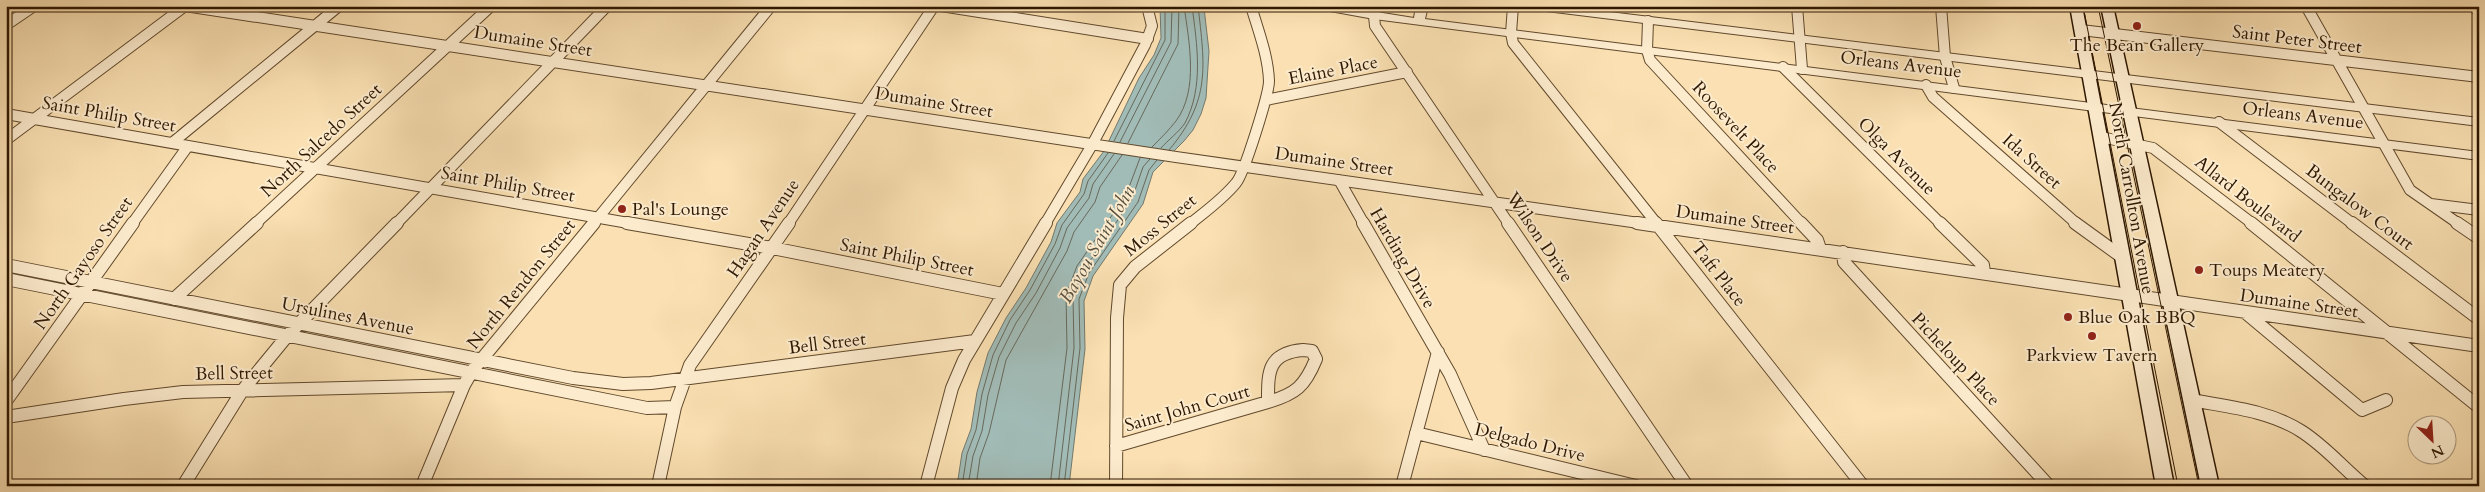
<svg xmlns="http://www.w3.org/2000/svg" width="2485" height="492" font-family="Cardo,serif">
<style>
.water{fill:#a1bbb6;stroke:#73796d}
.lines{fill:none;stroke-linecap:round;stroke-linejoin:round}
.shore{stroke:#68695b;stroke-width:1}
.minor-far1-casing{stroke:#61492c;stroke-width:12}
.minor-casing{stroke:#61492c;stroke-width:14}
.tertiary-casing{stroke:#61492c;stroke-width:2}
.secondary-casing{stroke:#2e1700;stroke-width:3}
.minor-far1{stroke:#fcebcd;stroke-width:10}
.minor{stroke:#fcebcd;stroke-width:12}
.tertiary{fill:#fcebcd;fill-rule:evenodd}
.secondary{fill:#fcebcd;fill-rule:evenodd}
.tram{stroke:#2e1700;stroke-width:1}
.poi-dot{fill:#8f2418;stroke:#fcebcd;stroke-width:2}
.labels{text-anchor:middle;stroke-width:4;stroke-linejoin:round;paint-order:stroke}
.street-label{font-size:18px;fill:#2e1700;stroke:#fcebcd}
.poi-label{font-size:18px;fill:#2e1700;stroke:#fcebcd;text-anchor:start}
.water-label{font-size:19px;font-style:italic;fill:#565040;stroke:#fcebcd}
</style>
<rect width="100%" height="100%" fill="#fae0b2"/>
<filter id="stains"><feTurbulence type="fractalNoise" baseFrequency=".004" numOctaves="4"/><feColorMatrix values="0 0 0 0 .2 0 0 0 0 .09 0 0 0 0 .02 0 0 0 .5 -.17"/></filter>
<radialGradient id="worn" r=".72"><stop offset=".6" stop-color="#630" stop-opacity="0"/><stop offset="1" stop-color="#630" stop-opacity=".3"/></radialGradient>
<path class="water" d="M1160 6H1202L1204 8 1209 51 1206 98 1201 114 1193 130 1184 141 1153 172 1143 204 1093 276 1084 301 1085 349 1069 486H957L962 453 971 429 977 392 988 353 1006 318 1026 288 1051 242 1057 223 1080 192 1083 179 1104 151 1139 78 1154 55 1161 38Z"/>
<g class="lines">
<path class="shore" d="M1114 141 1165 40V6
M1120 142 1171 42 1172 6
M1128 143 1178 44 1179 6
M1152 147C1160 139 1169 130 1176 121 1199 90 1189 41 1184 6
M1161 148C1168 140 1179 132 1185 123 1204 87 1197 44 1192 6
M1169 150C1211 100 1205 67 1198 6
M962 486 967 454 976 430 982 394 993 355 1010 320 1030 290 1055 244 1062 225 1084 194 1088 181 1108 153
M968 486 973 456 982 431 988 395 999 357 1016 323 1036 293 1060 248 1067 228 1089 198 1093 184 1114 154
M976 486 980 458 989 433 1006 360 1067 251 1074 232 1095 202 1100 187 1122 155
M1050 486 1067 348 1066 295 1077 266 1126 195 1140 158
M1058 486 1074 348 1073 297 1084 270 1132 199 1143 167 1150 159
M1064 486 1080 348 1079 299 1089 273 1138 202 1149 170 1157 160"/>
<defs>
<path id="minor-far1" d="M185 6 1176 157 1646 224
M941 6 1148 39
M1377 6 1374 16 1375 26 1509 224
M1513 6 1511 33 1513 43 1657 224
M1797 6 1802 69
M1941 6 1945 57 1954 88
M2306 6 2410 190 2459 224
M2474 6 2479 13
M1648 21 1647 50 1650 60 1802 224
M6 25 34 6
M2081 30 2479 77
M1783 67 1941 224
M1926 85 1933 97 2077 224
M1266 100 1407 72
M6 114 634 224
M2219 122 2353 224
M2101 137 2153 148 2253 224
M6 140 185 6
M172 143 339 6
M1339 180 1364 224
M2431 204 2479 210
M132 224 188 146
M255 224 491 6
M396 224 607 6
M593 224 771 6
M788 224 934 6
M1045 224 1092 145 1145 45 1152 26 1147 6
M1190 224C1206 211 1223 199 1236 183 1244 174 1269 94 1269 81 1268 55 1258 30 1251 6"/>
<path id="minor" d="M627 223 772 248 1003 294
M1363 223 1450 374 1484 450
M1508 223 1687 486
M1637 223 2479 346
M1656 223 1863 486
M1801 223 1817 240 1820 249
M1940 223 1983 265 1984 272
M2075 223 2122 257
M2251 223 2479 407
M2352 223 2479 319
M2457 223 2479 238
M1843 252 1844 262 2049 486
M6 265 573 378 623 384 651 383 975 341
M6 279 647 408 675 407
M174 299 257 223
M2247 314 2362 410 2386 400
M1303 350 1312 351 1316 359C1305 386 1296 394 1268 402 1268 373 1267 353 1303 350Z
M2191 400C2228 407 2268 410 2301 431 2325 446 2343 468 2365 486
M6 401 133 223
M6 417 124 399 183 392 464 385
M1416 433 1636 486
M1116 446 1268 402
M183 486 242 391 288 335 397 223
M422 486 464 385 472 371 594 223
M658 486 675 407 690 365 789 223
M926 486 952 388 964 360 1046 223
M1116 486 1117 318 1120 285 1135 267 1191 223
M1402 486 1438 352"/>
<path id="tertiary" d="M1249 6H1261L1252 13 1246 10Z
M1314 6H1339L1414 18 1416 6H1428L1425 19 2479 152V160L1374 19 1319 9Z
M1525 6H1560L2479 118V126L1530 9Z"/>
<path id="secondary" d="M2070 6H2082L2174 486H2156Z
M2101 6H2113L2219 486H2201Z"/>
</defs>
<use href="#minor-far1" class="minor-far1-casing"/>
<use href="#minor" class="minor-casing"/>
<use href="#tertiary" class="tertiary-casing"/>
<use href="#secondary" class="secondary-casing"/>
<use href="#minor-far1" class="minor-far1"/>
<use href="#minor" class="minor"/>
<use href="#tertiary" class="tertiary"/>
<use href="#secondary" class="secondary"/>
<path class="tram" d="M2083 6 2178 486
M2098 6 2199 486"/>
</g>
<g class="poi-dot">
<circle cx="2137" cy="26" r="5"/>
<circle cx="622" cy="209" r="5"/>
<circle cx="2199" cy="270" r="5"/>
<circle cx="2068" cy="317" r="5"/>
<circle cx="2092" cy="336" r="5"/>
</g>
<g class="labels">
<g class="street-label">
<text transform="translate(2297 39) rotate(7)" y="6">Saint Peter Street</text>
<text transform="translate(533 41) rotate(9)" y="6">Dumaine Street</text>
<text transform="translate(1901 64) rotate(7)" y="6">Orleans Avenue</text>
<text transform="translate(1333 70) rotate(-11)" y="6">Elaine Place</text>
<text transform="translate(934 102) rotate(9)" y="6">Dumaine Street</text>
<text transform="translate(109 114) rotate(10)" y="6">Saint Philip Street</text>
<text transform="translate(2303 115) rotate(7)" y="6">Orleans Avenue</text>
<text transform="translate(1736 127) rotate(47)" y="6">Roosevelt Place</text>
<text transform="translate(321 140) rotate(-43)" y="6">North Salcedo Street</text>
<text transform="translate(1897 156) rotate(45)" y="6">Olga Avenue</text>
<text transform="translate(1334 161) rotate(8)" y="6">Dumaine Street</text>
<text transform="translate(2032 161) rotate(42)" y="6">Ida Street</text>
<text transform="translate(508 184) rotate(10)" y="6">Saint Philip Street</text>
<text transform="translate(2132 198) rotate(80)" y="6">North Carrollton Avenue</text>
<text transform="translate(2248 199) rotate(38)" y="6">Allard Boulevard</text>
<text transform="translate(2360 207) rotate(37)" y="6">Bungalow Court</text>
<text transform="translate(1735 219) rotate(8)" y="6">Dumaine Street</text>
<text transform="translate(1160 225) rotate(-39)" y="6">Moss Street</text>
<text transform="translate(763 228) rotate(-56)" y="6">Hagan Avenue</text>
<text transform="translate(1540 237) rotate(56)" y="6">Wilson Drive</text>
<text transform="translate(907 257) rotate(11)" y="6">Saint Philip Street</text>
<text transform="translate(1403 258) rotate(60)" y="6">Harding Drive</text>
<text transform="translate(83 263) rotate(-55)" y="6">North Gayoso Street</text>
<text transform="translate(1719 274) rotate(52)" y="6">Taft Place</text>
<text transform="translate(521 284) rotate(-51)" y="6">North Rendon Street</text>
<text transform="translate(2299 303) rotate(8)" y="6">Dumaine Street</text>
<text transform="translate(348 316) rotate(11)" y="6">Ursulines Avenue</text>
<text transform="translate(827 343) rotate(-7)" y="6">Bell Street</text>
<text transform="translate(1956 359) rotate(47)" y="6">Picheloup Place</text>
<text transform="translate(234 373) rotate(-1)" y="6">Bell Street</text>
<text transform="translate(1187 408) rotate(-16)" y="6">Saint John Court</text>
<text transform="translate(1530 442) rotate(14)" y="6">Delgado Drive</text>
</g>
<g class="poi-label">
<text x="2137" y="51" text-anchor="middle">The Bean Gallery</text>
<text x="632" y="215">Pal's Lounge</text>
<text x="2209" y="276">Toups Meatery</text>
<text x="2078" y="323">Blue Oak BBQ</text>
<text x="2092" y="361" text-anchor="middle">Parkview Tavern</text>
</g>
<g class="water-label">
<text transform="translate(1096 244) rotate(-60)" y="7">Bayou Saint John</text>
</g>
</g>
<rect width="2485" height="492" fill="none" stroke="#fae0b2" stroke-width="25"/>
<rect x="8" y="8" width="2470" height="477" fill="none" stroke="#2e1700" stroke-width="2.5"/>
<rect x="12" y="12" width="2460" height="467" fill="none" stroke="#2e1700"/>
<g transform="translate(2432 440) rotate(155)"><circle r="24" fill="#fcebcd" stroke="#aa967b"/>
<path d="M0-4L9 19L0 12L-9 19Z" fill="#8f2418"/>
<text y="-8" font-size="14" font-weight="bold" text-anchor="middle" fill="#2e1700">N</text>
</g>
<rect width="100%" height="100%" filter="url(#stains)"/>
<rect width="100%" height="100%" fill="url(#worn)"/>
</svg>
